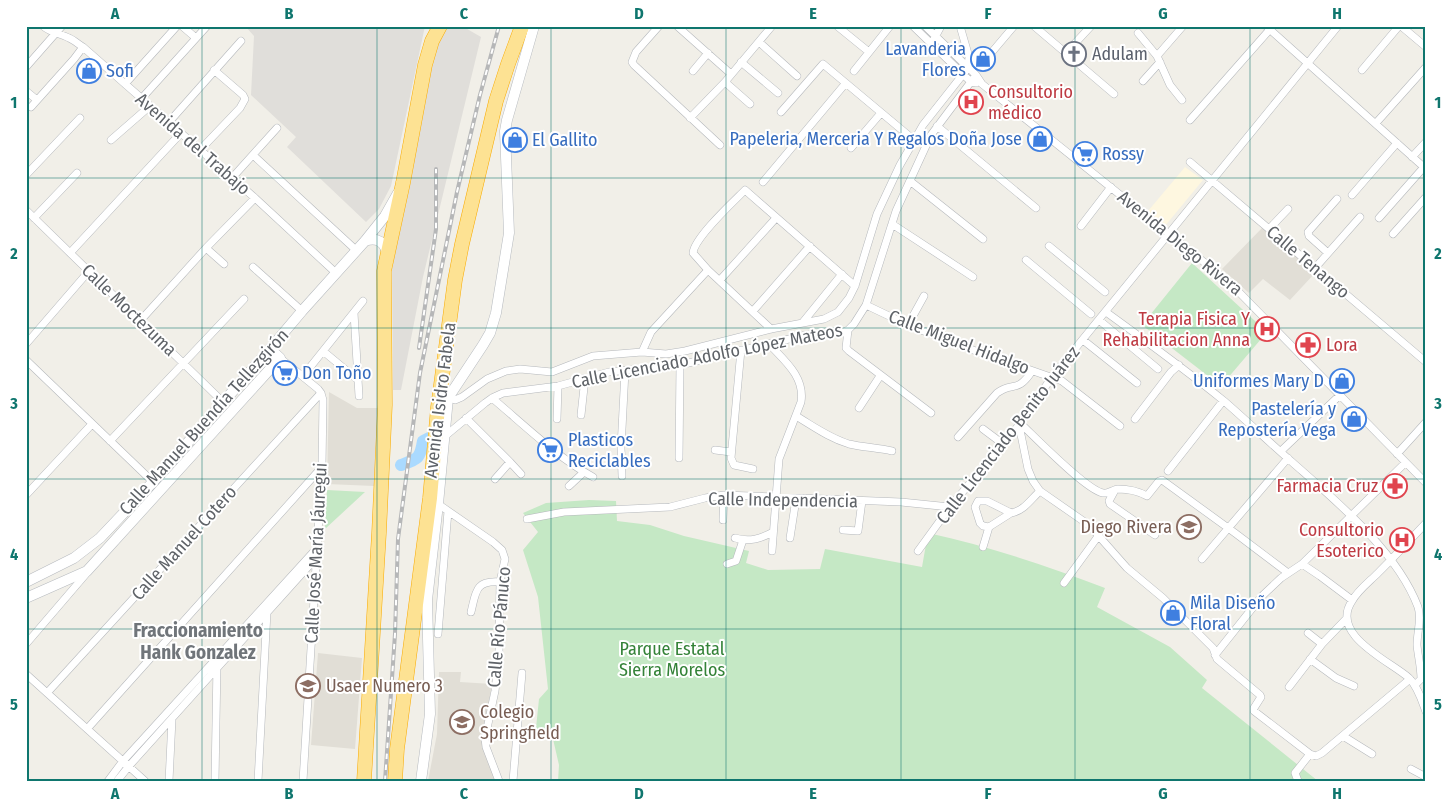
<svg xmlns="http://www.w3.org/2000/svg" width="1452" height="807" font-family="'Fira Sans Condensed',sans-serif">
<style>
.commercial{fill:#fef7e0}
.industrial{fill:#e0deda}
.education{fill:#e1ded6}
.green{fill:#c5e8c5}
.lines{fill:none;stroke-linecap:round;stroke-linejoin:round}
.river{stroke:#aadaff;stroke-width:12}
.street-casing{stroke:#b5b8bc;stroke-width:8}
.secondary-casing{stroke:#b6babf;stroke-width:11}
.highway-casing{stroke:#f9ab00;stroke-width:15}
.street{stroke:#fff;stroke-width:7}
.secondary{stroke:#fff;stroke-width:10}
.highway{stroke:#fde293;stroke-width:14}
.rail-casing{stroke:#b6b7b8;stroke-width:4}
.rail{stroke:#fff;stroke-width:2;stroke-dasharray:5.5;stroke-linecap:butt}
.grid{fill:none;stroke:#0f766e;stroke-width:1;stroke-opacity:0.55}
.labels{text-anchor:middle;stroke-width:4;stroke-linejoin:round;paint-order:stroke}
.shop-label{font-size:18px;fill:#366cbe;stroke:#fff;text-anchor:start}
.worship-label{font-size:18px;fill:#5b616d;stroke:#fff;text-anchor:start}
.health-label{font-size:18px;fill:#be3a42;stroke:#fff;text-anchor:end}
.street-label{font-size:18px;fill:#5f6368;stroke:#fff}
.education-label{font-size:18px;fill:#785e54;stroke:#fff;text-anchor:start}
.park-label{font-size:18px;fill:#348238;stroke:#fff}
.neighbourhood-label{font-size:19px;font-weight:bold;fill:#70757a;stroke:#fff}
.neatline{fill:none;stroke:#0f766e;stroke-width:2}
.grid-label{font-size:16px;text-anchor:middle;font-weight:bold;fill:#0f766e}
</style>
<rect width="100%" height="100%" fill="#f1efe8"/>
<path class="commercial" d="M1185 167 1203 180 1165 226 1148 211Z"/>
<path class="industrial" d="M245 26H425L391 186 379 209 366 222 287 147 296 137 251 95 254 36Z
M444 26H462L481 37 423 277 401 390H393L392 269 431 48Z"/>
<path class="education" d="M1263 227 1315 273 1290 300 1263 279 1249 293 1222 269Z
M329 392 357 408H379L374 486 327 484Z
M318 653 362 658 355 749 311 745Z
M439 672H461L460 682 492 684 482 743 495 781H428L437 734Z"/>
<path class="green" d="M1192 263 1267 332 1221 386 1142 325Z
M327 490 365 492 325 529Z
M589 500 616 501 617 521 650 525 684 536 749 551 746 563 768 570 820 569 825 549 922 567 928 533C988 546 1047 566 1105 588L1097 607 1170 647 1207 680 1202 688 1318 781H558L559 765 553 739 536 728 539 699 548 689 538 597 523 550 538 532 523 513 546 503Z"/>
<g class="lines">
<path class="river" d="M401 465C418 459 420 459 423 441L429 438"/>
<defs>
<path id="street" d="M43 26C51 33 59 33 69 38 74 40 78 44 83 47L255 198 336 273
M182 26 196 38
M659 26 636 52 632 62 634 65 720 145
M677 26 731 74
M837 26 869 52
M913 26 971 82 976 83
M925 26 976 75 982 84 1230 283 1426 483
M1034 26 1114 94
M1266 26 1426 169
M1401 26 1426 47
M1138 33 1157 56 1170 85 1182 100
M934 39 941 26
M759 42 797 76
M992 52 1014 26
M1066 53 1091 26
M1157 56 1183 26
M741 62 778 93
M26 67 62 26
M1362 70 1399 26
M693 71 708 53
M854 71 890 26
M1143 81 1160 62
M725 82 750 104
M125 84 177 26
M26 91 37 100
M142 98 207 26
M31 107 74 59 83 47
M781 112 823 64 914 140
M690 118 725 82 772 26
M1190 120 1272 27
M169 122 241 41
M1376 123 1426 67
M937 126 1036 208
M111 140 150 106
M851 148 881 113
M200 150 240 108 245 99 243 95 214 70
M253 155 357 251
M1412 157 1426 142
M1190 162 1426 362
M26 175 80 118
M232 178 277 128
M910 181 983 239
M763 182 845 84
M1352 195 1397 143
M26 210 224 403
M34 218 77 173
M1379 218 1424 167
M892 224 973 277
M1081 226 1111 187
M1269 229 1288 209
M1393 234 1426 197
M1049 246 1105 292
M206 248 224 264
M70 253 181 133
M1328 253 1309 236 1308 232 1337 199
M1026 260 1091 314
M253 267 302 311
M1315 268 1360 217
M720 280 776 218
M866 305 908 325 973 350 1062 381 1120 426
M753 311 810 246
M1106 312C1146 341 1186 370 1224 401 1247 421 1269 442 1292 462 1336 501 1397 551 1418 607 1422 619 1417 632 1417 645 1418 656 1421 667 1421 679L1415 685
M354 313 359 396
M1099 320 1158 369
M140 321 206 248 255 198
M803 322 842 274
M908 325 924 296
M771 329 708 270 693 253C694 238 733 202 745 190L855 286
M848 330 846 348 849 351 931 413
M1083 340 1137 383
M26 344 89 271
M769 344C785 361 805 377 801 402L779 459 772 551
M741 350 731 458 734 465 753 469
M323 351 358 380
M642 352 651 332 708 270
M280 358 318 389 321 393 323 400 322 466 303 781
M26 360 153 482
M303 376 363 301
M448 398 455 400 462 397 487 379 506 371 520 369 552 372 593 356 642 352 666 354 685 351 771 329 824 319 838 312 849 298 855 286 877 214 900 165 923 125 968 68 969 57 960 26
M492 398C523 424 558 458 593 477
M859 408 880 376
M581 415 585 378
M796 416C813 426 829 438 849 444 862 447 878 448 892 451
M466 418 510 462 521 474
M557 419 558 386
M1135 419 1171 372 1179 365
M1020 423C1035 437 1086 490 1103 493 1108 494 1112 490 1118 489 1128 489 1138 491 1147 496L1159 481 1162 480 1235 533 1288 573
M1019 425 1028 469 1033 481 1040 491 1089 525 1127 568 1163 598 1213 648 1217 659 1260 695 1261 697 1254 708V711L1310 754
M983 429 1003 444
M444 437 485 403 492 398 503 393 558 386 609 372 680 365 806 335 842 333 848 330 854 324 866 305 896 211 931 135 976 75
M958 437 997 393C1013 381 1017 394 1032 371
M110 441 244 299
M715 450 731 452
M1281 451 1340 395
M1397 454 1426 422
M679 458 680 365
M1168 471 1223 401
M622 476 621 448 625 371
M495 479 510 462
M569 486 584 472
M1115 490 1109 501 1110 504 1155 535
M26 495 92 424
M438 504 493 542 502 550 505 559 500 582 499 655 495 691 485 738 486 747 499 781
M1011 513 989 527 983 526 980 523 975 507 978 501H987L1011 513C1024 511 1031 499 1040 491
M527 519 564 512 670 507 705 498 724 495 901 502 950 507
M723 520 724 495
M1426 523C1410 540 1394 557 1378 573 1369 582 1358 590 1352 601 1329 635 1390 661 1409 678 1418 687 1422 701 1426 712
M843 530 858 531 862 501
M735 538C750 542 760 539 773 532
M790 538 796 499
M983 547 989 527
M918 551 950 507 1019 425 1052 377 1338 26
M1202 559 1288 458
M727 564 736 561 743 540
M1302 564 1320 576 1352 600
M1064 583 1099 535
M471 612C476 592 475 580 500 582
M1308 633 1322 644
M438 634 448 511
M26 644 86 574
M1215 655 1262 596 1281 578 1302 564 1405 463
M1310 659 1336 678 1354 686
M26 674 145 781
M1289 687 1322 644 1347 618
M47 693 321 393
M87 729 322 467
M1343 736 1372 754
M1411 769 1426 777
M108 781 123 761 317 548
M117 781 129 766 316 558
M169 781 172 719
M215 781 217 664
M258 781 267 612
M513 781 522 673
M1298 781 1295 773 1310 754 1316 756 1322 753 1410 679"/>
<path id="secondary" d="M365 241C377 237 386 242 387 255
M26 582 74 558 100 538 153 482 270 349 302 311 365 241 385 216 398 193
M26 598 87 571 280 358 270 349
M421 781 430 714 427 600 438 504 448 398 483 345 490 333 496 313 509 233 505 131 507 120 534 26"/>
<path id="highway" d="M364 781 379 533 385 405 384 271 403 183 425 65 432 41 440 26
M395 781 397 749 430 498 438 407 455 280 462 244 496 101 508 64 522 26"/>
</defs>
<use href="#street" class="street-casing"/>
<use href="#secondary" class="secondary-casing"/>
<use href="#highway" class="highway-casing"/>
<use href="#street" class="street"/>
<use href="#secondary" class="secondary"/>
<use href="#highway" class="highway"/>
<defs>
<path id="rail" d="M419 348 436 229V169
M385 781 395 634 398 539 420 373 457 192 480 95 499 26"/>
</defs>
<use href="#rail" class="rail-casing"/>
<use href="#rail" class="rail"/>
</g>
<path class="grid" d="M202 26V781M377 26V781M551 26V781M726 26V781M901 26V781M1075 26V781M1250 26V781M26 178H1426M26 328H1426M26 479H1426M26 629H1426"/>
<defs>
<symbol id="church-ring" viewBox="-11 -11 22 22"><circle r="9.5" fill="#fff" stroke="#6b7280" stroke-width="1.5"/><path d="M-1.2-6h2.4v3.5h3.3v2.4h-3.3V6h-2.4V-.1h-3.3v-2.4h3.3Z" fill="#6b7280"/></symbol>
<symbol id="shop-ring" viewBox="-11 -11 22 22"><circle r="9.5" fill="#fff" stroke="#3f7fe0" stroke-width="1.5"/><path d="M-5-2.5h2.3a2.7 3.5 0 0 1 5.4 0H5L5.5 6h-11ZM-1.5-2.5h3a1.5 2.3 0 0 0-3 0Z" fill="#3f7fe0"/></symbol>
<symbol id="hospital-ring" viewBox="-11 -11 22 22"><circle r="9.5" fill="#fff" stroke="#e0444e" stroke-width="1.5"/><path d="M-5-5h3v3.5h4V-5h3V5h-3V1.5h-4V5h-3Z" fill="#e0444e"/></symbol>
<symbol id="supermarket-ring" viewBox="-11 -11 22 22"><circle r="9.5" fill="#fff" stroke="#3f7fe0" stroke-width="1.5"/><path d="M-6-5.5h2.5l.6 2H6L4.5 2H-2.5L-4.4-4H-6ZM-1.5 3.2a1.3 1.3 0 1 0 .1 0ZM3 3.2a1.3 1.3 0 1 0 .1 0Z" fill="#3f7fe0"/></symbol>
<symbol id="pharmacy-ring" viewBox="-11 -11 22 22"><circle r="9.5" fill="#fff" stroke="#e0444e" stroke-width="1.5"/><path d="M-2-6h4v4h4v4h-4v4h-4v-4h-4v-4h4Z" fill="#e0444e"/></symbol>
<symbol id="school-ring" viewBox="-11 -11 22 22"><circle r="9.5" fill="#fff" stroke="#8d6e63" stroke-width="1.5"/><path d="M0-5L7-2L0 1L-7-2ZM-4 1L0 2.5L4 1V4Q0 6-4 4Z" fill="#8d6e63"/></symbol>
<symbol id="university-ring" viewBox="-11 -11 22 22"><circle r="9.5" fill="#fff" stroke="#8d6e63" stroke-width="1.5"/><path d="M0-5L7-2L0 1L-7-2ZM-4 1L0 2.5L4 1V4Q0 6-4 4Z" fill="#8d6e63"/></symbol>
</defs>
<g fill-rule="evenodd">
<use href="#church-ring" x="1060" y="40" width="28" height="28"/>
<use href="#shop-ring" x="969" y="45" width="28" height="28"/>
<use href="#shop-ring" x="75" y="57" width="28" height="28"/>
<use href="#hospital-ring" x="957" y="88" width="28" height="28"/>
<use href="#shop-ring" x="1026" y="125" width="28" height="28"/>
<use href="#shop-ring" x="501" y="126" width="28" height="28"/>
<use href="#supermarket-ring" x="1071" y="140" width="28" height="28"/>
<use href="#hospital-ring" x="1253" y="315" width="28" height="28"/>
<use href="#pharmacy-ring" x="1294" y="331" width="28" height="28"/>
<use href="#supermarket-ring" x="271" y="359" width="28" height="28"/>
<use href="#shop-ring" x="1328" y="367" width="28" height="28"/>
<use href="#shop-ring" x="1340" y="405" width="28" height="28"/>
<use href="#supermarket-ring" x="536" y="436" width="28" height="28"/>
<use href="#pharmacy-ring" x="1381" y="472" width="28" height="28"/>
<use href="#school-ring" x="1175" y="513" width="28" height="28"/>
<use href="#hospital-ring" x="1388" y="526" width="28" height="28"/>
<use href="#shop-ring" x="1159" y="599" width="28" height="28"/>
<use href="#school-ring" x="294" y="672" width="28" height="28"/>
<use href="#university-ring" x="448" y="708" width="28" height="28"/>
</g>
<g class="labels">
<g class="shop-label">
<text x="966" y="55" text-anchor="end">Lavanderia<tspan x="966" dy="21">Flores</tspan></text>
<text x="106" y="77">Sofi</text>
<text x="1022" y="145" text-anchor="end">Papeleria, Merceria Y Regalos Doña Jose</text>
<text x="532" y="146">El Gallito</text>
<text x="1102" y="160">Rossy</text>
<text x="302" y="379">Don Toño</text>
<text x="1324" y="387" text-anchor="end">Uniformes Mary D</text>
<text x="1336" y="415" text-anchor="end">Pastelería y<tspan x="1336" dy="21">Repostería Vega</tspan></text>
<text x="568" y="446">Plasticos<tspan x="568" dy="21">Reciclables</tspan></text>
<text x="1190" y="609">Mila Diseño<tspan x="1190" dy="21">Floral</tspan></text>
</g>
<g class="worship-label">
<text x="1092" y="60">Adulam</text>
</g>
<g class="health-label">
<text x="988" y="98" text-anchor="start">Consultorio<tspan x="988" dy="21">médico</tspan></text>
<text x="1250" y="325">Terapia Fisica Y<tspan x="1250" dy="21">Rehabilitacion Anna</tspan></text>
<text x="1326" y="351" text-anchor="start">Lora</text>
<text x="1378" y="492">Farmacia Cruz</text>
<text x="1384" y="536">Consultorio<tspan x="1384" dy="21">Esoterico</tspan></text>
</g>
<g class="street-label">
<text transform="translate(193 144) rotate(41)" y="6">Avenida del Trabajo</text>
<text transform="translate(1180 243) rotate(39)" y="6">Avenida Diego Rivera</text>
<text transform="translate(1308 262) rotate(40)" y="6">Calle Tenango</text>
<text transform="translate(129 310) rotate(44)" y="6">Calle Moctezuma</text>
<text transform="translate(959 342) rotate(21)" y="6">Calle Miguel Hidalgo</text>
<text transform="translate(707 356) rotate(-11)" y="6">Calle Licenciado Adolfo López Mateos</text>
<text transform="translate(440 400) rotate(-83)" y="6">Avenida Isidro Fabela</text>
<text transform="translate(204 422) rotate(-48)" y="6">Calle Manuel Buendía Tellezgirón</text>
<text transform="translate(1008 435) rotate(-52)" y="6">Calle Licenciado Benito Juárez</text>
<text transform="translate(783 500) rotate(1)" y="6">Calle Independencia</text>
<text transform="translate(184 543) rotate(-48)" y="6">Calle Manuel Cotero</text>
<text transform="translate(316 553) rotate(-87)" y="6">Calle José María Jáuregui</text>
<text transform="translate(499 627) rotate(-85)" y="6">Calle Río Pánuco</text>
</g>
<g class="education-label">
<text x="1172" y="533" text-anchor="end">Diego Rivera</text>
<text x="326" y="692">Usaer Numero 3</text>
<text x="480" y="718">Colegio<tspan x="480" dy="21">Springfield</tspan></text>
</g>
<g class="park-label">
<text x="672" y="655">Parque Estatal<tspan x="672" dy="21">Sierra Morelos</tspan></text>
</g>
<g class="neighbourhood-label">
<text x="198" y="637">Fraccionamiento<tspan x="198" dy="22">Hank Gonzalez</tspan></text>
</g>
</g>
<rect width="1452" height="807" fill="none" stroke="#ffffff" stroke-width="55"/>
<rect x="28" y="28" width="1396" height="752" class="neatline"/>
<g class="grid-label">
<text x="115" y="19">A</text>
<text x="289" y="19">B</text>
<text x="464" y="19">C</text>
<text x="639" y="19">D</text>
<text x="813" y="19">E</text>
<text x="988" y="19">F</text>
<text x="1163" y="19">G</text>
<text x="1337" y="19">H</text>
<text x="14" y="108">1</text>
<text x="1438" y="108">1</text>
<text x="14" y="259">2</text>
<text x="1438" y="259">2</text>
<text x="14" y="409">3</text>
<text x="1438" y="409">3</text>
<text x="14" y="560">4</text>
<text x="1438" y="560">4</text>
<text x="14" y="710">5</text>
<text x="1438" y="710">5</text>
<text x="115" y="799">A</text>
<text x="289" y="799">B</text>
<text x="464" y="799">C</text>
<text x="639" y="799">D</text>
<text x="813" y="799">E</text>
<text x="988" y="799">F</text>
<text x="1163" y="799">G</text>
<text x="1337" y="799">H</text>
</g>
</svg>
